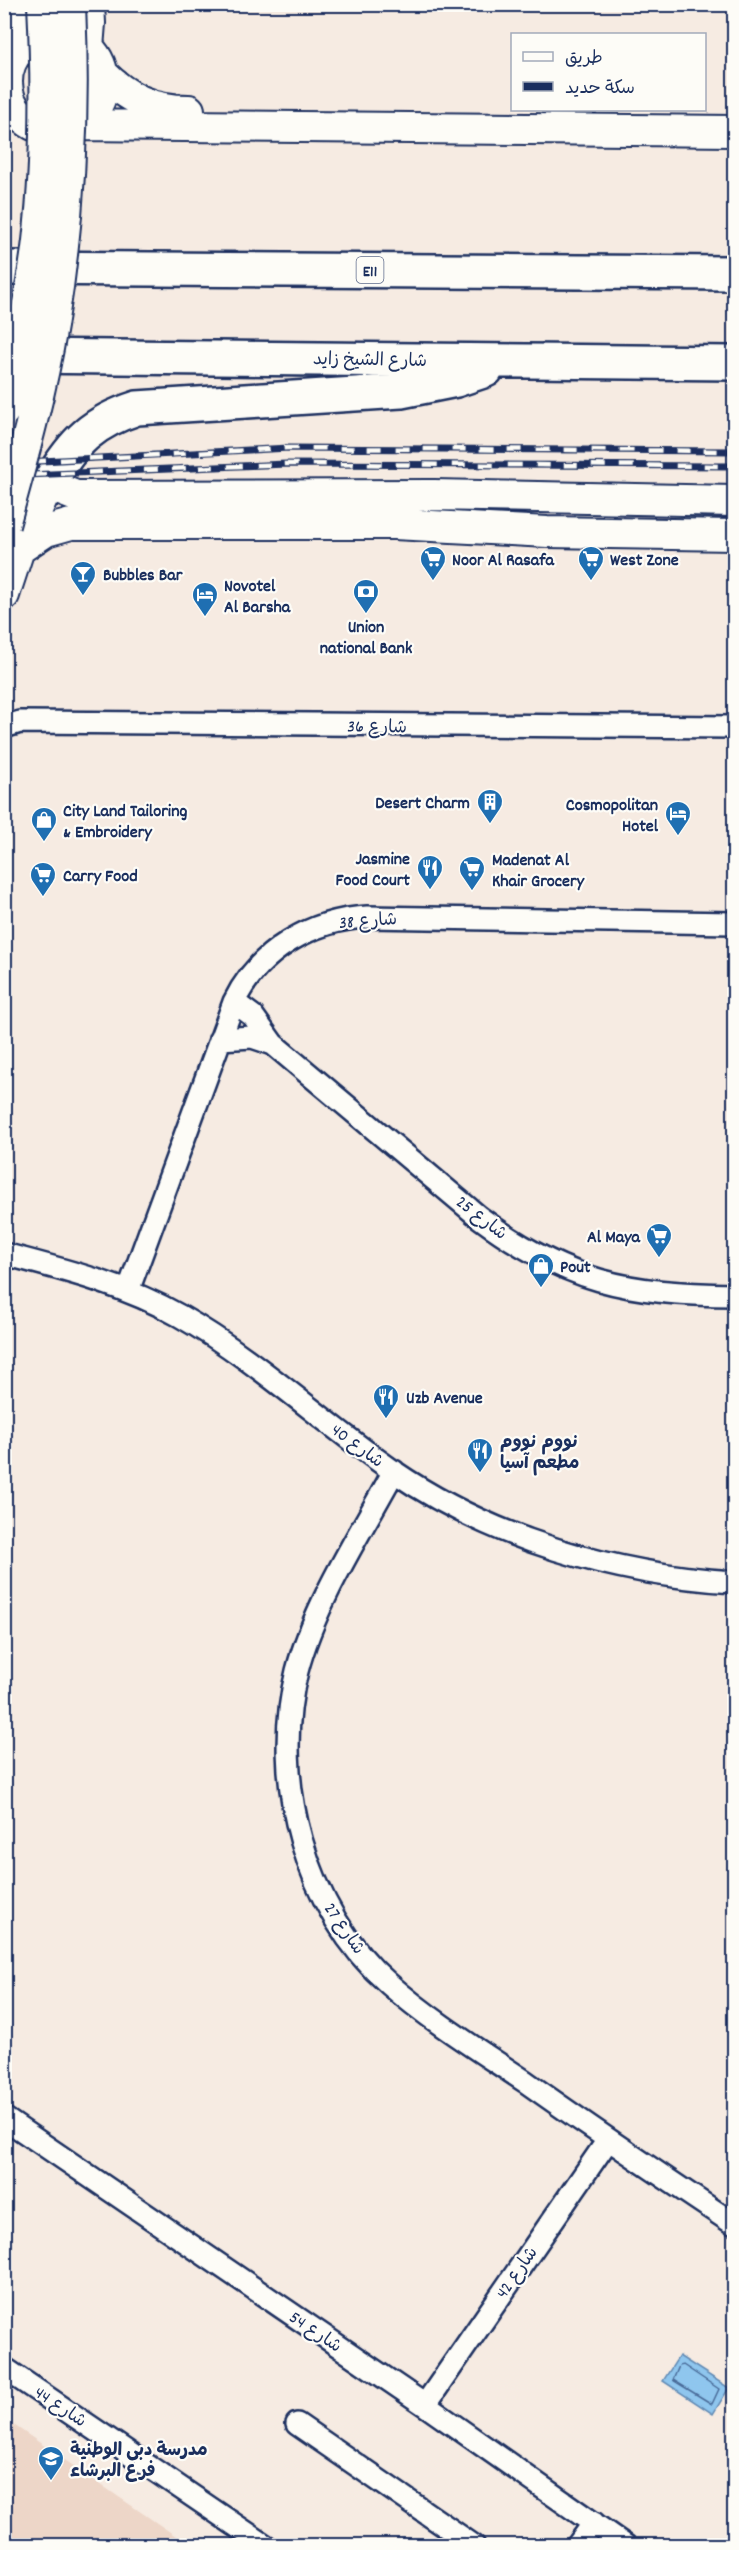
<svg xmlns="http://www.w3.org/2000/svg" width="739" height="2550" font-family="Dekko,'Playpen Sans Arabic',sans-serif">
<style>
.built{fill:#edd6c8}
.water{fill:#8fc6ee;stroke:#618ab4;stroke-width:1.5}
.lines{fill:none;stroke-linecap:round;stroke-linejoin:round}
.shore{stroke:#496b98;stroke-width:1.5}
.street-casing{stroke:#1b2f5e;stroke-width:26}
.secondary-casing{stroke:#1b2f5e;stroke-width:34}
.highway-casing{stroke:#1b2f5e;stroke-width:38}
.street{stroke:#fdfcf7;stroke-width:21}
.secondary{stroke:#fdfcf7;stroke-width:30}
.highway{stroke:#fdfcf7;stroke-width:33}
.rail-casing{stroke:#1b2f5e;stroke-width:7}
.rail{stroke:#fdfcf7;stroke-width:4.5;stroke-dasharray:14;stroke-linecap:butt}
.secondary-bridge-casing{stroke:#1b2f5e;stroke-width:34;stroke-linecap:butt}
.secondary-bridge{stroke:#fdfcf7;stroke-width:30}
.labels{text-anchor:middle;stroke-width:4.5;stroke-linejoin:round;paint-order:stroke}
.shield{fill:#fdfcf7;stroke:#5f6c8c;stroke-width:1.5}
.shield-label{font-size:16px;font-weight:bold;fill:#1b2f5e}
.street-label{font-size:18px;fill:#1b2f5e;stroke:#fdfcf7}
.poi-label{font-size:18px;font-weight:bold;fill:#1b2f5e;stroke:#fdfcf7;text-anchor:start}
</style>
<rect width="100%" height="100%" fill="#f6ebe2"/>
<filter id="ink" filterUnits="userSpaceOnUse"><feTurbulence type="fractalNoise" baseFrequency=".0167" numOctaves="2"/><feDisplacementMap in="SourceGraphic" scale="12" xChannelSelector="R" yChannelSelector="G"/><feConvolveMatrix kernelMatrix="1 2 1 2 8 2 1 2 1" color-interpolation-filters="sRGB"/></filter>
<g filter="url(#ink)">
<path class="built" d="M5 2419 189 2545H5Z"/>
<path class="water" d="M679 2356 729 2388 713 2414 663 2381Z"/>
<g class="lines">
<path class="shore" d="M683 2365 719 2389 712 2404 673 2380 679 2366Z"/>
<defs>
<path id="street" d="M4 727 20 722 734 727
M234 1002 253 1016 273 1044
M220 1039 252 1037 273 1044 479 1217C566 1282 628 1294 734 1295
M4 1254C65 1270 125 1285 180 1316 256 1359 321 1421 393 1471 492 1539 615 1575 734 1582
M128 1291 234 1002C259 950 312 920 367 917L734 923
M394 1471C360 1534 315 1602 297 1671 270 1778 305 1911 389 1984 431 2021 480 2051 526 2082 595 2131 665 2178 734 2224
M4 2118 425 2405 626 2546
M4 2368 266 2546
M425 2405 608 2140
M297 2424 474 2546
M577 2546 594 2523"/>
<path id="secondary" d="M18 4V50
M7 82a48 48 0 1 1 96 0a48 48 0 1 1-96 0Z
M88 48 90 23 89 4
M102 73C127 98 152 110 189 110
M78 125 734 131
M19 549 46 531 71 524H394L547 532 734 535
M4 595 19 549 50 481 63 491 76 496 434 495 734 501"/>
<path id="highway" d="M4 268 734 273
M18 356 734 363
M50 481C74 441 93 422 137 408L401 391 456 380 486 370"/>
</defs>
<use href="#street" class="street-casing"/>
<use href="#secondary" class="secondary-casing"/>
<use href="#highway" class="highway-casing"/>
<use href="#street" class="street"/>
<use href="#secondary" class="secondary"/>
<use href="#highway" class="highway"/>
<defs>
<path id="rail" d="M4 463 289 448 734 451
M4 476 286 464 734 466"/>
</defs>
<use href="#rail" class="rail-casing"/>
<use href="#rail" class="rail"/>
<defs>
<path id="secondary-bridge" d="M4 411C17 355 31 299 38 241 47 162 47 84 43 4
M4 525C22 460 41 393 52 326 70 219 75 113 70 4"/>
</defs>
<use href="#secondary-bridge" class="secondary-bridge-casing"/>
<use href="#secondary-bridge" class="secondary-bridge"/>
</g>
</g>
<defs>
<symbol id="supermarket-pin" viewBox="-11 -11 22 30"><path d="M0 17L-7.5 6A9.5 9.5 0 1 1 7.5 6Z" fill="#1f6fb2" stroke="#fdfcf7"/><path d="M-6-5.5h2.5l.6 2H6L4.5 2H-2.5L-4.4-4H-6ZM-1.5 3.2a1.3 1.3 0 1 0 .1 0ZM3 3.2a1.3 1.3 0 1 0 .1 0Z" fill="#fff"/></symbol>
<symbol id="bar-pin" viewBox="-11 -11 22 30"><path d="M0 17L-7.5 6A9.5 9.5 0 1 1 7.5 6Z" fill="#1f6fb2" stroke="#fdfcf7"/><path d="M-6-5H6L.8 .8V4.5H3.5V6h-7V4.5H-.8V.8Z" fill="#fff"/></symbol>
<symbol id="bank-pin" viewBox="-11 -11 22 30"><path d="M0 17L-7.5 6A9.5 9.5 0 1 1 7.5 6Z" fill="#1f6fb2" stroke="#fdfcf7"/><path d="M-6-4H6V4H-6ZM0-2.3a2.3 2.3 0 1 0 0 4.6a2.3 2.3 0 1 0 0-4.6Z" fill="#fff"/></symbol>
<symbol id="hotel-pin" viewBox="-11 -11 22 30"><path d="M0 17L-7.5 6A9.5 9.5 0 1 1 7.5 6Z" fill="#1f6fb2" stroke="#fdfcf7"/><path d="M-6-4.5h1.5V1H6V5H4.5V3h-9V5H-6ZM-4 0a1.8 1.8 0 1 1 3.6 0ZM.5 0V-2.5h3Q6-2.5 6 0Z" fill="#fff"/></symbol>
<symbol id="building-pin" viewBox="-11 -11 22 30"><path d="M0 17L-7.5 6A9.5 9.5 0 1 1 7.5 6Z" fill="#1f6fb2" stroke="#fdfcf7"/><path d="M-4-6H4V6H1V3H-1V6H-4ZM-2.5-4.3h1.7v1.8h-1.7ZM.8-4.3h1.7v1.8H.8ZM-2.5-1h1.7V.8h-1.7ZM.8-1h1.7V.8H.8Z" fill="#fff"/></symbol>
<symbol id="shop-pin" viewBox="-11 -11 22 30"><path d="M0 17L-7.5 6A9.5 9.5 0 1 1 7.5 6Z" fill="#1f6fb2" stroke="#fdfcf7"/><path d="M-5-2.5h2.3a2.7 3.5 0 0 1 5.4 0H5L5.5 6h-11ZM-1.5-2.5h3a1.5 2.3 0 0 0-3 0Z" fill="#fff"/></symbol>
<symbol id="restaurant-pin" viewBox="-11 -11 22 30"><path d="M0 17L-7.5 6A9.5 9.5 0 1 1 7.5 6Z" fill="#1f6fb2" stroke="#fdfcf7"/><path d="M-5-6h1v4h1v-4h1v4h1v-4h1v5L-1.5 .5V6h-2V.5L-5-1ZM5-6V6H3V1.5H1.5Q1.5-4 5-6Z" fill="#fff"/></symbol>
<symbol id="school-pin" viewBox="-11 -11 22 30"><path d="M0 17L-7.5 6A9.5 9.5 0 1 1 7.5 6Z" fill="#1f6fb2" stroke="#fdfcf7"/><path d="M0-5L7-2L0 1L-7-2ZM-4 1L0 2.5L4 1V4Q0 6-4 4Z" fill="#fff"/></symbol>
</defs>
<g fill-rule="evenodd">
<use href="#supermarket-pin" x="418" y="544" width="30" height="40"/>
<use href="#supermarket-pin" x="576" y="544" width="30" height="40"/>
<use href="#bar-pin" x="68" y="559" width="30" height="40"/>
<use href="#bank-pin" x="351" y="577" width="30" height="40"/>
<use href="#hotel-pin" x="190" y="580" width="30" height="40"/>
<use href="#building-pin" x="475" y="787" width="30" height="40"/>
<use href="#hotel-pin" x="663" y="799" width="30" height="40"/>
<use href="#shop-pin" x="29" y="805" width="30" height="40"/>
<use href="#restaurant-pin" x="415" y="853" width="30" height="40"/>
<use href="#supermarket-pin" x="457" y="854" width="30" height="40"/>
<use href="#supermarket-pin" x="28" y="860" width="30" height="40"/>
<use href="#supermarket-pin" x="644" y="1221" width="30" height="40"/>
<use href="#shop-pin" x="526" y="1251" width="30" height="40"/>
<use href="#restaurant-pin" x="371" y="1382" width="30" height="40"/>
<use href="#restaurant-pin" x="465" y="1436" width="30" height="40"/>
<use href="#school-pin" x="36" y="2444" width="30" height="40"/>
</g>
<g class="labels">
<rect class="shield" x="356.5" y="257" width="27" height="26" rx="4.5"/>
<g class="shield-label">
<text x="370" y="276">E11</text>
</g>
<g class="street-label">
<text transform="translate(370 359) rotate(1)" y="6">شارع الشيخ زايد</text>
<text transform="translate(377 726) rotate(1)" y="6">شارع 36</text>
<text transform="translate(368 920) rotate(-4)" y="6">شارع 38</text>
<text transform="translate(482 1217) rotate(38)" y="6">شارع 25</text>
<text transform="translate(358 1445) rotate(37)" y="6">شارع 40</text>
<text transform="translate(345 1928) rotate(56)" y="6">شارع 27</text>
<text transform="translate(516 2272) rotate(-55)" y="6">شارع 42</text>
<text transform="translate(316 2331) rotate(34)" y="6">شارع 54</text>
<text transform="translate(61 2406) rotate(34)" y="6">شارع 44</text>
</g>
<g class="poi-label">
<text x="452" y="565">Noor Al Rasafa</text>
<text x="610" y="565">West Zone</text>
<text x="103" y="580">Bubbles Bar</text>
<text x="224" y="591">Novotel<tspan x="224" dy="21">Al Barsha</tspan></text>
<text x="366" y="632" text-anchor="middle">Union<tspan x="366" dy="21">national Bank</tspan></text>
<text x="470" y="808" text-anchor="end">Desert Charm</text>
<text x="658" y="810" text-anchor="end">Cosmopolitan<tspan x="658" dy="21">Hotel</tspan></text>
<text x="63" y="816">City Land Tailoring<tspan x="63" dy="21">&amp; Embroidery</tspan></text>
<text x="410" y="864" text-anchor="end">Jasmine<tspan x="410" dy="21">Food Court</tspan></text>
<text x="492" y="865">Madenat Al<tspan x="492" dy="21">Khair Grocery</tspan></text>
<text x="63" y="881">Carry Food</text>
<text x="640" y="1242" text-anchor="end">Al Maya</text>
<text x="560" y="1272">Pout</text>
<text x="406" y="1403">Uzb Avenue</text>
<text x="500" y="1447">نووم نووم<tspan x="500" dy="21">مطعم آسيا</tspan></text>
<text x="70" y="2455">مدرسة دبي الوطنية<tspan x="70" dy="21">فرع البرشاء</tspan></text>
</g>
</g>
<rect width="739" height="2550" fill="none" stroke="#fdfcf7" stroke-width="24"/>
<rect x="12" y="12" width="715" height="2526" fill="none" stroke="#1b2f5e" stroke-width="2" filter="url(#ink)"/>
<rect x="511" y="33" width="195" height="78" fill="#fdfcf7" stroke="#a3aaba" stroke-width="1.5"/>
<rect x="523" y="52" width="30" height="9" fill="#fdfcf7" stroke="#a3aaba" stroke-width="1.5"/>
<text x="565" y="63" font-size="18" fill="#1b2f5e">طريق</text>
<rect x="523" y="82" width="30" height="9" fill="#1b2f5e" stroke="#a3aaba" stroke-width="1.5"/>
<text x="565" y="93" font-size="18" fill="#1b2f5e">سكة حديد</text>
</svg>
